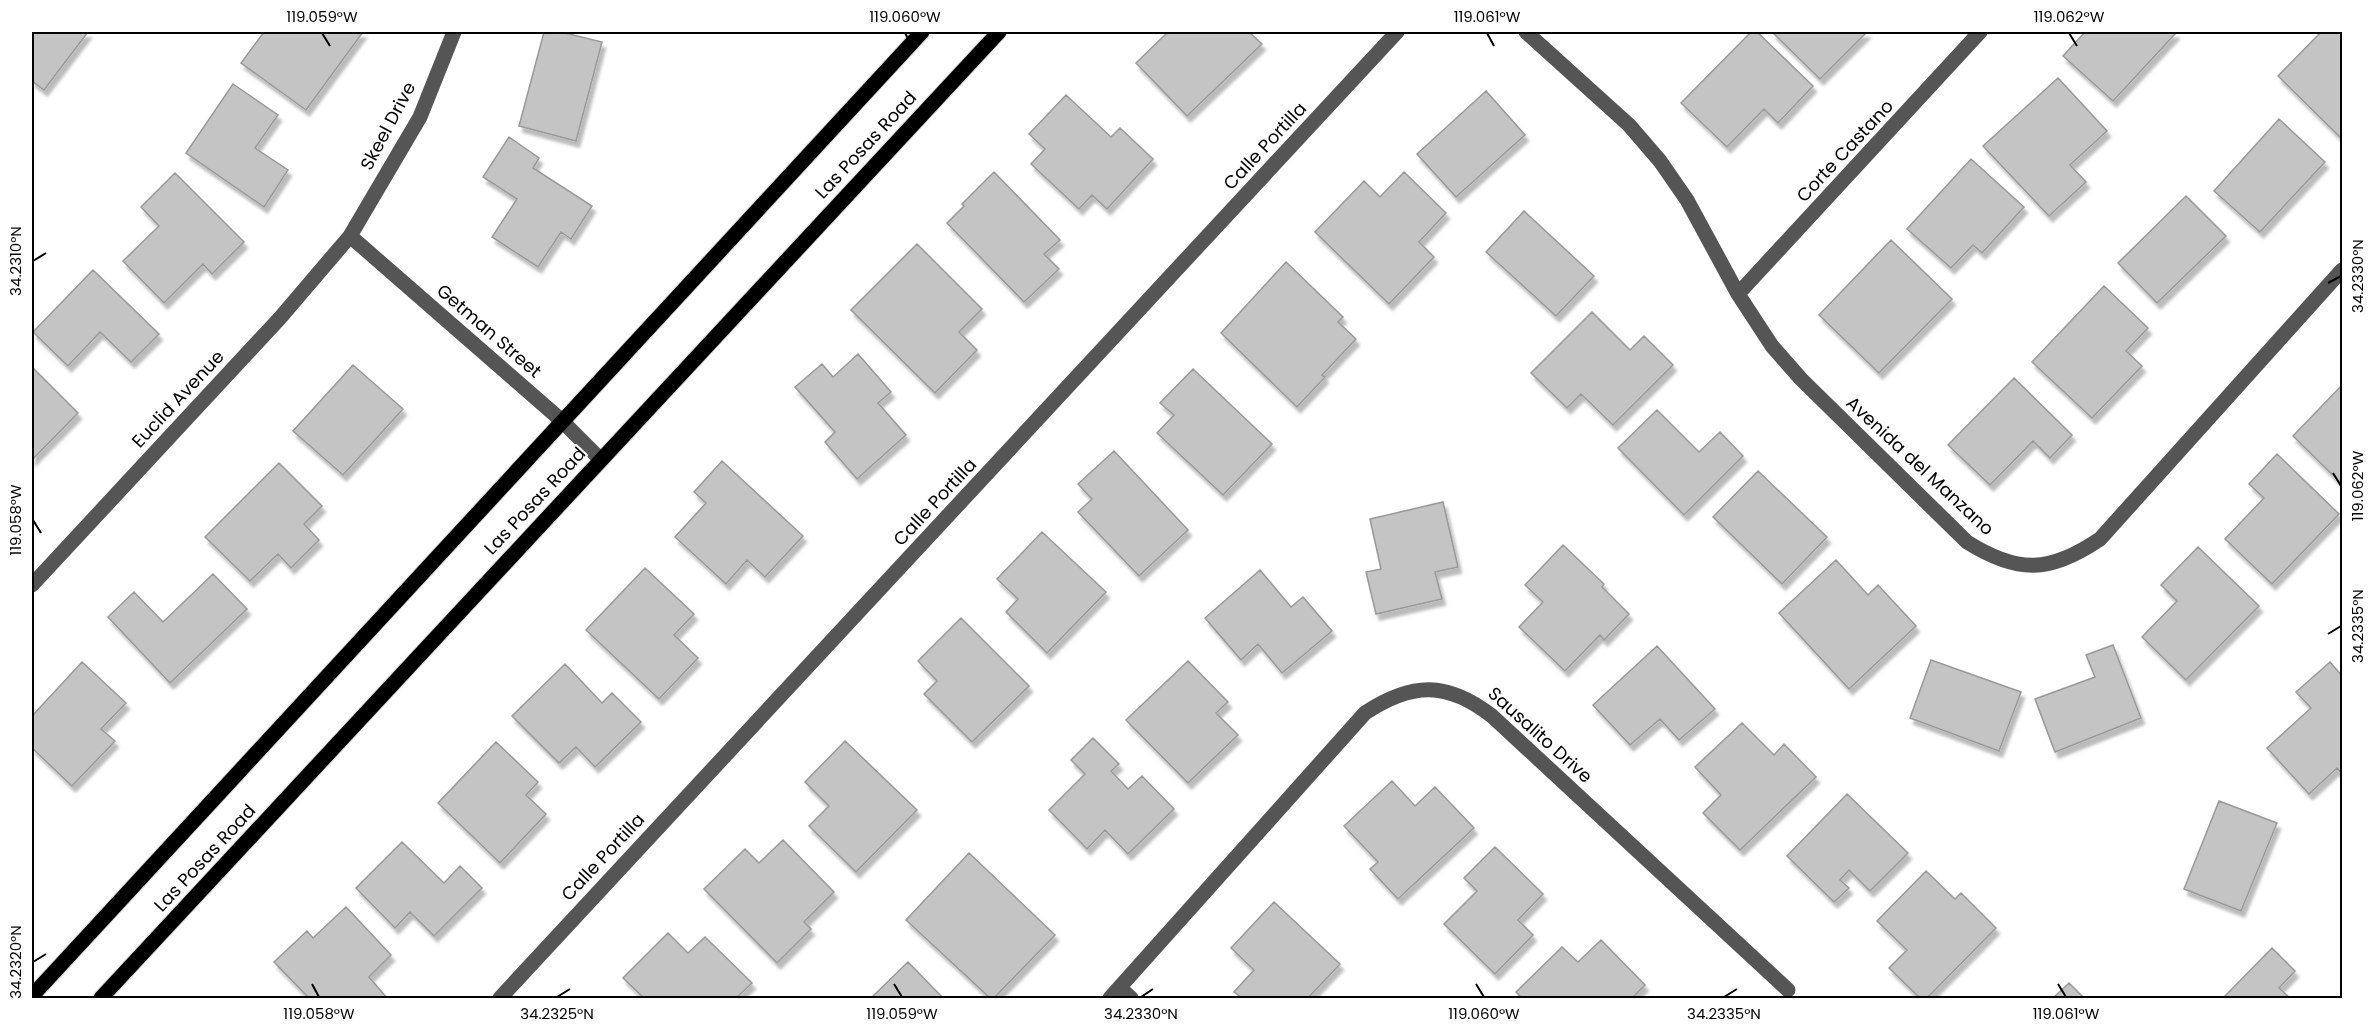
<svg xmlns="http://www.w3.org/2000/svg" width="2374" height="1030" font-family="Poppins,sans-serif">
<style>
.building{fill:#c4c4c4;stroke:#999;stroke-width:1.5;filter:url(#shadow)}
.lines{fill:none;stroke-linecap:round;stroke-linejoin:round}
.major-casing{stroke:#dbdbdb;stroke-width:17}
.minor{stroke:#555;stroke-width:15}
.major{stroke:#000;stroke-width:15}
.ticks{fill:none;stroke:#000;stroke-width:2}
.labels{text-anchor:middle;stroke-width:4.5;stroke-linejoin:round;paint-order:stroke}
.street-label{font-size:18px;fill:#000;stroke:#fff}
.neatline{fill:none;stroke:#000;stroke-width:2}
.ticks-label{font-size:15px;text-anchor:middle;fill:#000}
</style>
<defs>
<filter id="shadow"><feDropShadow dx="3.5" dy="6" stdDeviation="1.5" flood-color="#0004"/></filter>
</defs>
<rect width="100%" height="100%" fill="#fff"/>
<path class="building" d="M32 32H88L44 90 32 81Z
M264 32 286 33 363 32 306 110 241 63Z
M544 32H561L602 42 576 141 519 126Z
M1168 32H1249L1262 44 1187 116 1136 63Z
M1751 32H1757L1813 86 1778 123 1764 109 1727 147 1681 103Z
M1772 32H1867L1820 79Z
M2085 32H2175L2176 33 2113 101 2063 56Z
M2321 32H2342V139L2278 76Z
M2058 78 2107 131 2070 165 2086 182 2049 216 1983 146Z
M233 84 278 115 255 148 288 170 264 207 186 153Z
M1486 91 1525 135 1456 197 1417 154Z
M1066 95 1111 137 1120 128 1153 159 1107 209 1092 195 1079 209 1031 164 1045 149 1029 134Z
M2279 119 2325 162 2260 232 2214 191Z
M509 137 539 158 533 168 592 206 571 239 561 232 538 267 492 237 517 199 483 177Z
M1971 159 2024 207 1982 253 1973 245 1951 268 1907 229Z
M994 172 1060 240 1044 254 1059 269 1024 302 947 223 964 206 962 204Z
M1404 172 1446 213 1419 242 1434 257 1389 304 1315 232 1364 181 1380 197Z
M175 173 244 242 212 274 203 264 164 303 123 261 159 226 141 207Z
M2186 196 2226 236 2157 303 2118 263Z
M1524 211 1594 276 1556 316 1486 252Z
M1891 240 1952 299 1879 373 1819 315Z
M917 244 982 309 959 332 977 350 935 393 851 310Z
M1286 262 1343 317 1338 322 1356 339 1322 375 1325 377 1297 407 1221 333Z
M93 270 159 334 131 362 100 332 68 366 33 332Z
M2104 286 2148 328 2126 351 2142 366 2092 418 2032 362Z
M1592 312 1630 350 1644 336 1673 365 1613 425 1581 394 1567 408 1531 373Z
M858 354 891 392 878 403 906 435 857 479 825 442 835 432 795 387 822 364 833 377Z
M353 365 403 409 343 475 293 431Z
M32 367 78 413 32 460Z
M1193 369 1272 444 1223 495 1157 433 1174 415 1160 403Z
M2014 378 2072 435 2050 458 2033 441 1990 485 1948 445Z
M2342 385V484L2293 436Z
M1657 410 1699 452 1720 432 1743 456 1684 515 1618 448Z
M1114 451 1188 530 1139 576 1078 512 1092 499 1078 484Z
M2277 454 2339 514 2272 584 2225 539 2264 498 2249 484Z
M722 461 803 536 765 577 747 560 726 584 675 537 706 503 694 492Z
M279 463 322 506 304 524 319 540 291 568 278 554 250 581 205 537Z
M1758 471 1827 537 1782 584 1713 517Z
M1443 502 1458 567 1435 572 1442 599 1376 614 1366 572 1381 569 1370 519Z
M1042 532 1106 592 1047 653 1006 612 1018 599 997 579Z
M1563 545 1604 584 1602 587 1629 614 1604 640 1600 635 1565 671 1519 627 1543 602 1525 585Z
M2198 547 2259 606 2186 680 2142 637 2177 601 2161 585Z
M1836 560 1868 595 1878 585 1916 626 1849 689 1779 613Z
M645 568 694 614 674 635 698 658 659 699 586 630Z
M1260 570 1291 607 1303 597 1332 631 1282 673 1258 644 1241 660 1205 618Z
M213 574 247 609 170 683 108 617 134 592 163 622Z
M961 618 1029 686 972 742 924 694 937 681 918 661Z
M2113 645 2141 718 2055 752 2035 699 2095 677 2086 655Z
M1657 646 1715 709 1679 740 1660 719 1630 745 1593 705Z
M1931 660 2021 692 1999 751 1910 718Z
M1188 661 1228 702 1216 713 1238 735 1188 783 1126 720Z
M82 662 126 703 101 729 115 741 72 786 32 748V716Z
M2330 662 2342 676V774L2337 768 2309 794 2267 748 2311 708 2296 692Z
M565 664 602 703 612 693 641 722 595 767 576 747 559 763 512 716Z
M1742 723 1774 755 1784 744 1816 777 1740 850 1703 813 1721 795 1695 767Z
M1093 738 1119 764 1111 771 1128 789 1142 776 1174 809 1128 854 1105 830 1087 849 1049 810 1085 774 1071 760Z
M845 741 917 810 856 872 809 826 829 806 805 782Z
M496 742 538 782 526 795 546 814 500 863 438 803Z
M1392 781 1415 806 1435 787 1474 828 1398 899 1370 869 1378 862 1344 826Z
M1847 794 1908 853 1870 891 1849 870 1840 880 1849 888 1834 902 1787 856Z
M2219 801 2277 823 2241 911 2184 889Z
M783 840 834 892 804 922 811 929 777 963 704 889 745 849 759 863Z
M402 842 444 883 460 866 482 888 434 936 410 912 395 928 356 888Z
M1495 847 1543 894 1518 920 1533 935 1495 974 1444 924 1477 891 1464 878Z
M969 853 1055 935 994 998H990L906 920Z
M1926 871 1955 899 1961 893 1996 928 1927 998H1920L1889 968 1907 950 1877 921Z
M1274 902 1340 964 1308 998H1242L1234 992 1254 970 1231 948Z
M346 907 391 955 369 977 387 998H309L274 962 307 931 313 938Z
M668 933 688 953 705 937 752 983 736 998H644L623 978Z
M1601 940 1645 985 1632 998H1522L1516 992 1562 947 1578 962Z
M2272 948 2295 971 2279 988 2290 998H2223Z
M908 962 943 998H871Z
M2069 983 2084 998H2053Z"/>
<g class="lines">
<defs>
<path id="major" d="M32 996 922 32
M101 998 999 32"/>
</defs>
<use href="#major" class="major-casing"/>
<path class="minor" d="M1526 32 1629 125 1660 161 1687 200 1738 294 1772 346 1801 379 1967 542C2018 574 2050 573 2100 539L2342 270
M350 236 561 420 600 459
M1738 294 1980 32
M32 585 280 318 350 236 420 117 454 32
M1120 988 1131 998
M500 998 1397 32
M1110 998 1365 713C1412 682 1447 681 1492 716L1788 990"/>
<use href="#major" class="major"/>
</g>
<path class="ticks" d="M322 33 330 46M905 33 912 46M1487 33 1494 46M2069 33 2077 46M33 261 46 253M2328 283 2341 276M2333 473 2341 486M33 520 41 533M2328 634 2341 626M33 962 46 954M312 984 319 997M894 984 902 997M1476 984 1484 997M2058 984 2066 997M557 997 570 989M1141 997 1153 989M1724 997 1737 989"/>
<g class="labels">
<g class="street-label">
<text transform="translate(388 126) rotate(-62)" y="6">Skeel Drive</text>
<text transform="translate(866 145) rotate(-47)" y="6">Las Posas Road</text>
<text transform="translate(1265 146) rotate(-47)" y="6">Calle Portilla</text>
<text transform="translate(1845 151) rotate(-47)" y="6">Corte Castano</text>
<text transform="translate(489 331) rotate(41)" y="6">Getman Street</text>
<text transform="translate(178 399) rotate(-47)" y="6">Euclid Avenue</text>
<text transform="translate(1920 466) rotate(43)" y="6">Avenida del Manzano</text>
<text transform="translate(535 501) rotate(-47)" y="6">Las Posas Road</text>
<text transform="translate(935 502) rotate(-47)" y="6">Calle Portilla</text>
<text transform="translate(1540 735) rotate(42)" y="6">Sausalito Drive</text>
<text transform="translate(603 857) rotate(-47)" y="6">Calle Portilla</text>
<text transform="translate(205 858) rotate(-47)" y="6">Las Posas Road</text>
</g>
</g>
<rect width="2374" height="1030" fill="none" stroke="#ffffff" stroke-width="66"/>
<rect x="33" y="33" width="2308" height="964" class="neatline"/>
<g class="ticks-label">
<text x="322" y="22">119.059°W</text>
<text x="905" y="22">119.060°W</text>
<text x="1487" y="22">119.061°W</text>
<text x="2069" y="22">119.062°W</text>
<text transform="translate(16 261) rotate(-90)" y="5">34.2310°N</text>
<text transform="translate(2358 276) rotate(-90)" y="5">34.2330°N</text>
<text transform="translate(2358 486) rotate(-90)" y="5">119.062°W</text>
<text transform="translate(16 520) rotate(-90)" y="5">119.058°W</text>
<text transform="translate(2358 626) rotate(-90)" y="5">34.2335°N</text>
<text transform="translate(16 962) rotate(-90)" y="5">34.2320°N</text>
<text x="319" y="1019">119.058°W</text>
<text x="557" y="1019">34.2325°N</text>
<text x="902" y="1019">119.059°W</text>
<text x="1141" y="1019">34.2330°N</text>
<text x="1484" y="1019">119.060°W</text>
<text x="1724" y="1019">34.2335°N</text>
<text x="2066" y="1019">119.061°W</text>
</g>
</svg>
